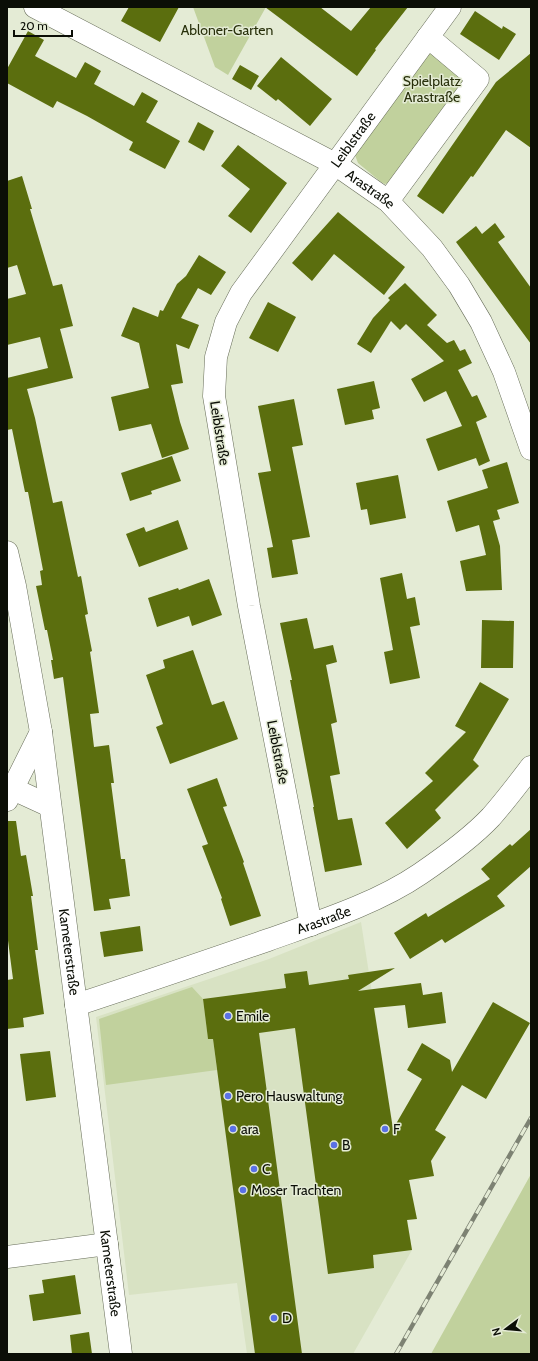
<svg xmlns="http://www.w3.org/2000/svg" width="538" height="1361" font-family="Cabin,sans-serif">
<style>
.built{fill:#d8e2c3}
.green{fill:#c1d19d}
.building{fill:#5b6e0e}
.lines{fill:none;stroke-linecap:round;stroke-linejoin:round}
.minor-casing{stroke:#676d59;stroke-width:23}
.minor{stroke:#fff;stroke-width:22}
.rail-casing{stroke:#7d8273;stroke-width:4.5}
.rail{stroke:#e4ebd5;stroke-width:3;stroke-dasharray:9;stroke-linecap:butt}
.poi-dot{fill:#5a71e7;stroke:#e4ebd5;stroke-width:1.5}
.labels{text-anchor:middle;stroke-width:3;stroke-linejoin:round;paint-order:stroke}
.park-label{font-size:14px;fill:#28300b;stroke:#e4ebd5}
.street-label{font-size:14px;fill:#0b0e06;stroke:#e4ebd5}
.poi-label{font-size:14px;fill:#0b0e06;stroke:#e4ebd5;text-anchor:start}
</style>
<rect width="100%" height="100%" fill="#e4ebd5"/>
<path class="built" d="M361 922 412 1250 353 1354H247L237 1283 129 1295 96 1017 269 959Z"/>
<path class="green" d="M193 7H266L228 75 215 67Z
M433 52 472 77 388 183 385 184 381 182 358 163 355 155 424 55Z
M192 987 203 999 208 1039H213L217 1070 106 1085 99 1019Z
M531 1174V1354H431Z"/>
<path class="building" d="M129 7H179L160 42 121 21Z
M265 7H320L351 31 371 7H408L375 49 376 50 357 76Z
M475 11 502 29 503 26 516 34 499 60 460 34Z
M28 31 44 40 35 56 76 78 85 62 101 71 94 84 134 106 142 92 158 101 146 122 180 141 165 169 129 150 133 142 87 116 57 101 53 108 7 83V69Z
M531 53V148L506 130 473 177 471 176 443 214 417 196 496 82Z
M281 57 332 99 310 126 278 99 276 101 257 86Z
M240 65 259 76 251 90 232 79Z
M198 122 214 131 204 151 188 142Z
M238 145 287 183 251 233 228 216 250 189 221 166Z
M22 176 32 209H30L53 286 62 284 73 326 60 329 73 378 27 389 35 418 53 503 62 501 78 577 81 576 88 614 85 615 92 651 90 652 99 713 90 714 94 747 109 745 114 783H111L121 859H125L130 896 109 899 111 909 94 911 63 677 54 679 51 660H53L47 630H45L36 586 42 585 40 571 43 570 28 492H25L12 429 7 430V378L48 368 40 337 7 345V299L26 294 17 265 7 268V181Z
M338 212 405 267 384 295 334 254 312 281 292 263Z
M495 223 505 237 498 242 531 288V344L456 242 476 226 482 234Z
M199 255 226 272 211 295 198 288 181 318 199 325 189 349 176 344 183 383 171 385 180 422 189 449 162 458 151 424 119 431 111 397 149 388 139 343 121 336 133 307 158 317 160 310 163 311 177 284 186 276Z
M405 283 437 315 427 325 447 343 454 340 460 351 465 349 472 363 458 370 472 397 477 395 487 417 476 422 490 461 479 466 476 458 438 471 426 439 462 426 446 391 424 402 411 379 444 361 406 324 400 330 391 321 371 353 357 344 373 318 390 300 388 298Z
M268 302 296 317 278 352 249 338Z
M374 381 380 408 372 410 374 419 345 425 337 389Z
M294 399 303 445 292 447 310 537 292 540 298 574 272 578 267 548 273 547 258 473 271 471 258 406Z
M172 456 181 481 151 491 152 494 130 501 121 473Z
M507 462 519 503 497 510 500 519 493 521 500 546 502 590 466 591 460 561 486 555 479 525 456 532 447 501 488 488 482 470Z
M398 475 406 518 370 525 367 509 361 510 356 483Z
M178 520 188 549 139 567 126 534 144 527 146 532Z
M402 573 407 599 415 597 420 625 410 627 420 678 390 684 384 652 393 650 380 578Z
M209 579 222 615 192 626 189 616 157 627 148 598 178 588 179 590Z
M307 618 314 649 333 645 337 662 326 665 337 722 331 724 340 774 330 776 338 820 352 818 362 865 325 872 313 807H314L290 680H292L280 623Z
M482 620 514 621 513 668H481Z
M193 650 212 705 224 701 238 739 170 764 156 727 163 724 146 675 165 668 163 660Z
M480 682 509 699 473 760 479 766 435 810 441 818 407 849 385 823 433 781 425 773 466 732 455 726Z
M217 778 227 806 223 807 244 862 243 863 261 916 230 926 221 899 222 898 202 846 208 844 187 789Z
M7 821H16L21 856 26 855 33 896H31L38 950H35L44 1014 23 1018 24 1027 7 1029V980L13 979 7 933Z
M531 829V866L497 896 505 906 445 943 442 939 410 959 394 933 426 913 428 917 490 879 481 869 510 844 512 846Z
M140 926 143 951 104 957 100 932Z
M395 968 358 991 421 983 423 995 442 992 446 1023 408 1028 405 1005 374 1008 393 1129 422 1079 407 1070 422 1043 450 1060 452 1072 493 1002 530 1023 486 1099 462 1085 435 1130 446 1137 431 1161 434 1176 409 1180 417 1219 407 1220 412 1250 373 1255 374 1268 328 1274 295 1028 259 1033 302 1354H255L213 1039H208L203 999 286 988 284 974 307 971 309 985 349 979 348 975Z
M50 1051 56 1097 26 1101 20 1054Z
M75 1275 81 1314 33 1321 29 1295 44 1293 42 1280Z
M89 1332 92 1354H72L70 1335Z"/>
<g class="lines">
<defs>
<g id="minor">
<path id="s1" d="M35 7 335 164 388 201 432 248 459 285 481 322 504 372 531 449"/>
<path d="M388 201 478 79 428 37"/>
<path id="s2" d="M7 552 15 586 41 732 121 1354"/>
<path d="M7 785 13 789 50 806"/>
<path d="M7 800 41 732"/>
<path id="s3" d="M311 925 249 606 214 396 216 357 226 322 241 293 450 7"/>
<path id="s4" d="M76 1005C140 984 204 962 268 940 318 922 376 904 420 874 442 859 473 836 491 817 505 801 518 784 531 767"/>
<path d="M7 1257 107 1244"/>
</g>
</defs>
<use href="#minor" class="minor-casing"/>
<use href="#minor" class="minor"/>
<defs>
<path id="rail" d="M396 1354 531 1118"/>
</defs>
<use href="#rail" class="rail-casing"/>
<use href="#rail" class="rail"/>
</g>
<g class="poi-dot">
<circle cx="228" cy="1016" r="4"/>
<circle cx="228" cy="1096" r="4"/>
<circle cx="233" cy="1129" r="4"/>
<circle cx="385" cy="1129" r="4"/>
<circle cx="334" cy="1145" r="4"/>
<circle cx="254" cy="1169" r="4"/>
<circle cx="243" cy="1190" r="4"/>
<circle cx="274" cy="1318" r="4"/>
</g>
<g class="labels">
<g class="park-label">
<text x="227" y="35">Abloner-Garten</text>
<text x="432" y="86">Spielplatz<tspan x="432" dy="16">Arastraße</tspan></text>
</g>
<g class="street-label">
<text dy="5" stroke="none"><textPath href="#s3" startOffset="836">Leiblstraße</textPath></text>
<text dy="5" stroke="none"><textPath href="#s1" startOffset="382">Arastraße</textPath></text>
<text transform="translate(220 433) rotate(81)" y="5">Leiblstraße</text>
<text transform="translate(278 752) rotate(79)" y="5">Leiblstraße</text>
<text dy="5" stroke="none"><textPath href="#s4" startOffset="262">Arastraße</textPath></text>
<text dy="5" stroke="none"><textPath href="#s2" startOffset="405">Kameterstraße</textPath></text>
<text dy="5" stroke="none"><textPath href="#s2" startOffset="729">Kameterstraße</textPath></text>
</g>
<g class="poi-label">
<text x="236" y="1021">Emile</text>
<text x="236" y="1101">Pero Hauswaltung</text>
<text x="241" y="1134">ara</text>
<text x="393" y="1134">F</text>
<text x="342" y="1150">B</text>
<text x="262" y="1174">C</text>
<text x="251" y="1195">Moser Trachten</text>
<text x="282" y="1323">D</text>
</g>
</g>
<rect width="538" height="1361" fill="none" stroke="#0b0e06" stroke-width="16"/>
<g transform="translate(506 1329) rotate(254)" stroke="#e4ebd5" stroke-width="3" paint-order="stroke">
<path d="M0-3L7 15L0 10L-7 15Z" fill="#0b0e06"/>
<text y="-6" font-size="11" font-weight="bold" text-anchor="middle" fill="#0b0e06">N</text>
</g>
<path d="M14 30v6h58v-6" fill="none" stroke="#0b0e06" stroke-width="2"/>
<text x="20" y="30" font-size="12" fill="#0b0e06" stroke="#e4ebd5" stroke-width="3" paint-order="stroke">20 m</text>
</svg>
